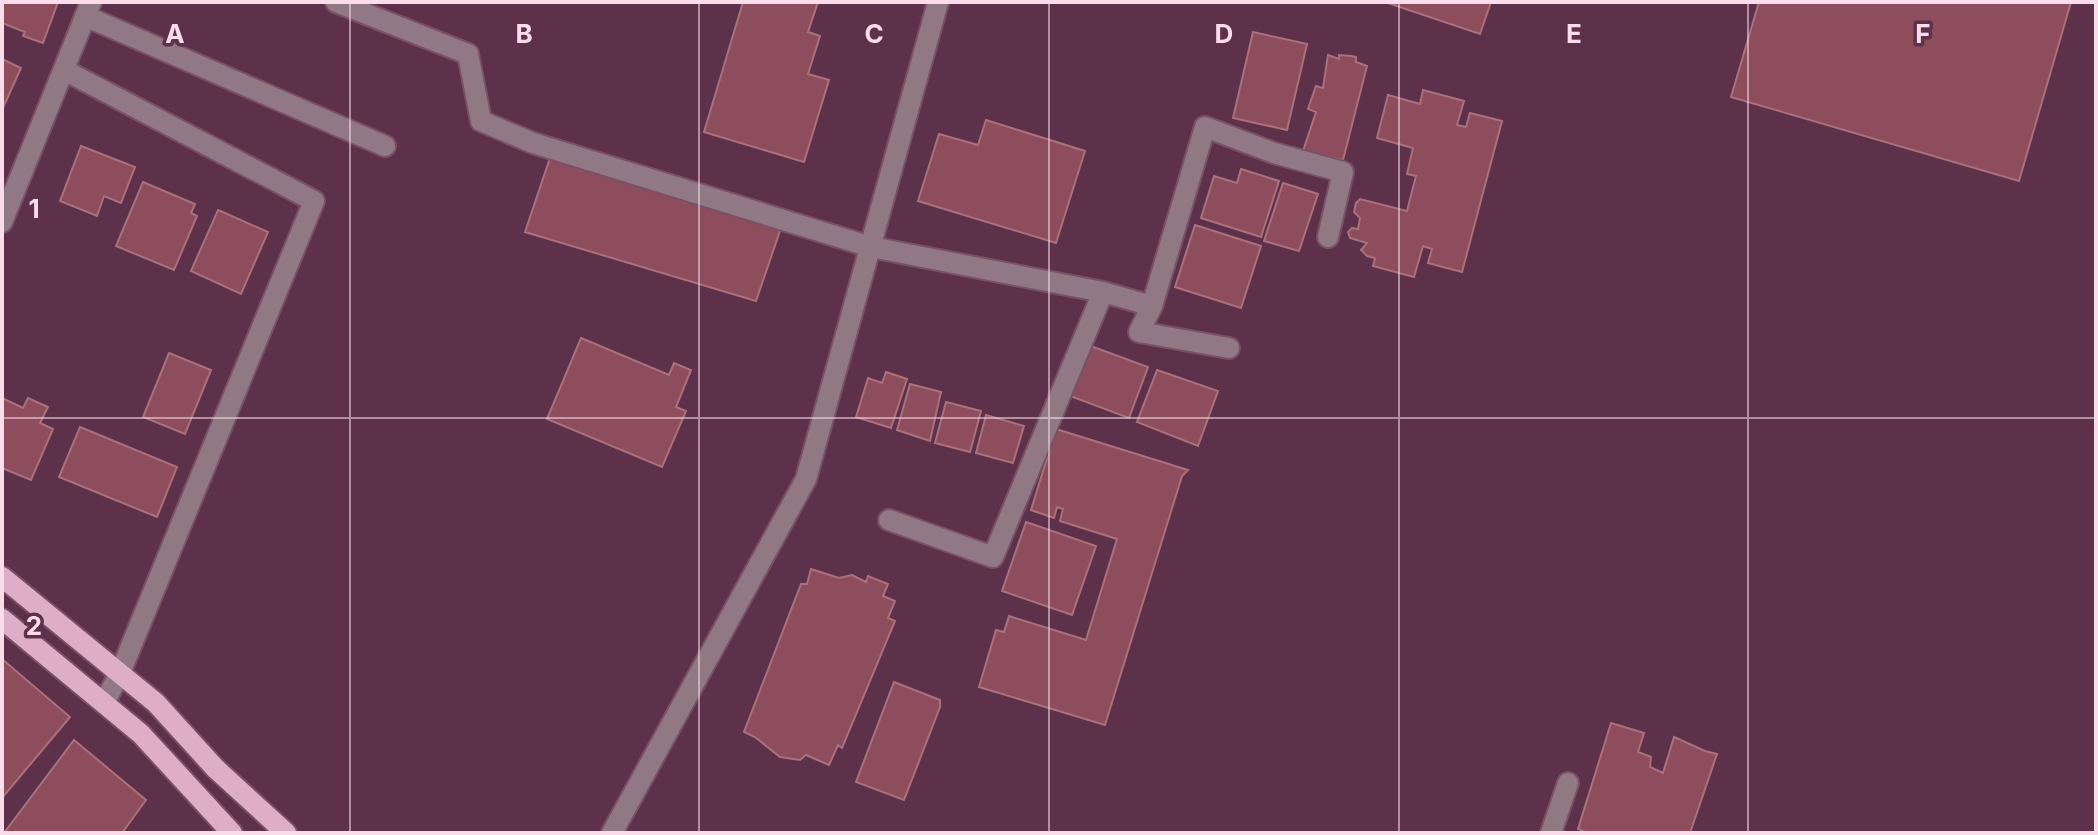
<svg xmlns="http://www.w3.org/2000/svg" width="2098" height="835" font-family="Inter,sans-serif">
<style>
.building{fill:#8d4d5c;stroke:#aa707c;stroke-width:2}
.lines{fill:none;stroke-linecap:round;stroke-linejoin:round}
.minor-casing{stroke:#7a5067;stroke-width:24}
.major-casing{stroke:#7a5067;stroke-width:24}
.minor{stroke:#907985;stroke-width:20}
.major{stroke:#ddaec6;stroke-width:20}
.grid{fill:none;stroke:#fadceb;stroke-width:2;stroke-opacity:0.55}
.grid-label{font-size:26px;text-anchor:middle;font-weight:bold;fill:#fadceb;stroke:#5e314a;stroke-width:7;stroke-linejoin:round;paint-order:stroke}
</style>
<rect width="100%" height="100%" fill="#5e314a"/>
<path class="building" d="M2 2H58L43 43 23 36 25 32 2 23Z
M743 2H818L808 32 820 36 808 74 829 80 804 162 704 132Z
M1385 2H1491L1480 34Z
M1759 2H2071L2019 181 1731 97Z
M1253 32 1307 44 1287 130 1233 118Z
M1328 55 1339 59V55L1351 56 1356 57V62L1367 66 1343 160 1303 151 1316 112 1308 109 1316 86 1323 88Z
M2 59 21 68 2 110Z
M1423 90 1464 101 1457 125 1466 127 1470 113 1502 121 1462 272 1428 263 1432 249 1423 246 1414 277 1373 266 1375 258 1367 256 1361 250 1367 243 1350 238 1348 232 1352 228 1358 229 1360 218 1354 212 1356 203 1360 199 1407 211 1416 176 1407 174 1413 148 1377 138 1388 95 1420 104Z
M986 120 1085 151 1056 243 918 201 939 134 978 145Z
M81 146 135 167 121 203 104 196 97 216 60 201Z
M550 158 781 228 756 301 525 232Z
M1241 169 1279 181 1261 237 1201 218 1214 176 1237 183Z
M143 182 195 204 191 213 197 216 174 270 116 246Z
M1283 183 1318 194 1299 251 1264 241Z
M218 210 268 232 241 294 191 271Z
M1195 225 1261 246 1241 308 1175 287Z
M581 338 669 375 674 363 691 370 676 407 686 411 662 467 547 419Z
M1088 345 1148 367 1129 418 1070 396Z
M169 353 211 370 185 434 143 417Z
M1157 370 1218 391 1198 446 1137 422Z
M886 372 907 379 891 428 856 417 868 378 882 383Z
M910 384 941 392 930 441 897 430Z
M2 398 23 408 28 398 48 407 40 423 53 429 31 480 2 468Z
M946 402 981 411 970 452 935 443Z
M986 415 1024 426 1013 463 976 453Z
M80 427 177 467 157 517 59 477Z
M1056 429 1188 470 1182 476 1105 725 979 687 996 630 1004 632 1009 616 1086 640 1117 539 1060 521 1063 509 1057 507 1054 518 1031 510Z
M1026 522 1096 546 1072 615 1002 591Z
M811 569 839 578 852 575 866 582 868 576 888 584 883 596 895 601 888 618 895 621 842 748 838 745 829 765 806 755 800 760 780 757 755 737 744 732 801 584H807Z
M2 659 70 717 2 798Z
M894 682 940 700V707L904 800 856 782Z
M1611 723 1644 733 1638 752 1651 757 1650 767 1663 773 1674 737 1705 751 1717 754 1690 833H1588L1578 829Z
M74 740 146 800 122 833H4Z"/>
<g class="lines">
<defs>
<path id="minor" d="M336 2 468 54 481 121 533 143 871 247 1103 292 1152 306
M85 16 385 146
M64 70 314 201 120 673 104 703
M2 222 91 2
M1229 348 1139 332 1152 306 1205 127 1274 153 1343 172 1328 237
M889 520 993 557 1103 292
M612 833 806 479 938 2
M1551 833 1568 783"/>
<path id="major" d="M2 577 156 703 215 768 286 833
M2 619 141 734 232 833"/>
</defs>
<use href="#minor" class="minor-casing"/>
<use href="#major" class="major-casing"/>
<use href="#minor" class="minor"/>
<use href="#major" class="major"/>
</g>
<path class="grid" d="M350 2V833M699 2V833M1049 2V833M1399 2V833M1748 2V833M2 418H2096"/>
<g class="grid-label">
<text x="175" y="43">A</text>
<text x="524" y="43">B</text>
<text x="874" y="43">C</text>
<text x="1224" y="43">D</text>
<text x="1574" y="43">E</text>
<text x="1923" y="43">F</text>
<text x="34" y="218">1</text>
<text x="34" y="635">2</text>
</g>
<rect width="2098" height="835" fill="none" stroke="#fadceb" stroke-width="8"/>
</svg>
